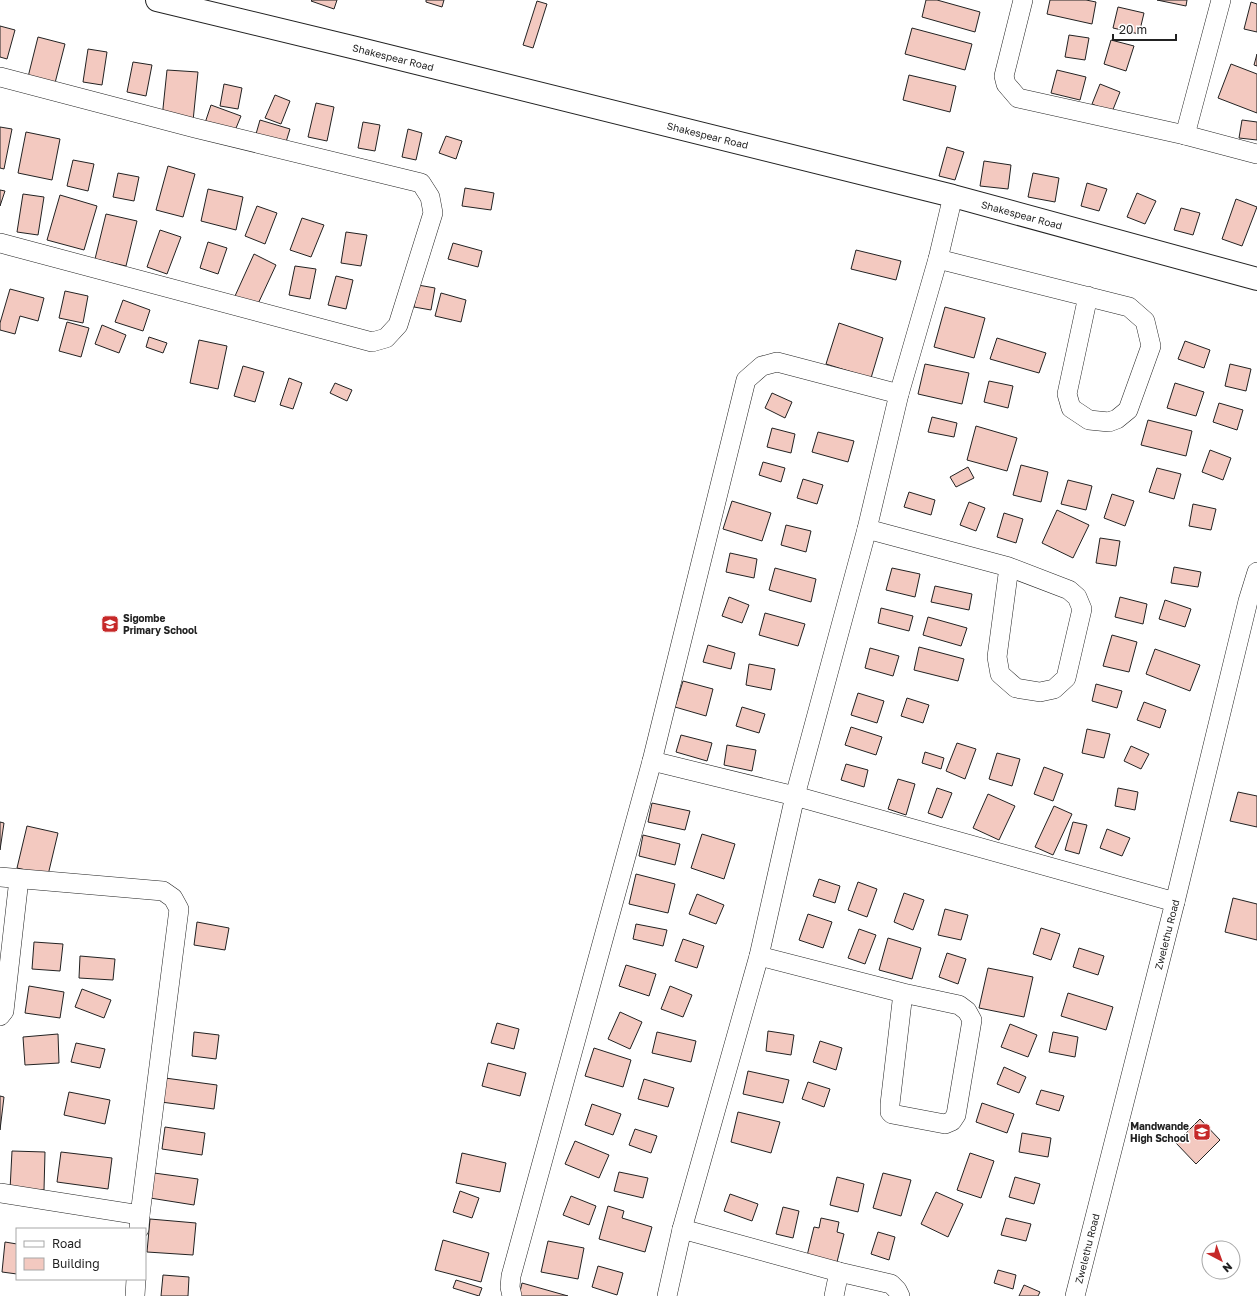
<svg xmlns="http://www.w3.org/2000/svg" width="1257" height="1296" font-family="'Golos Text',sans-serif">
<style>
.building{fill:#f3c9c0;stroke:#222}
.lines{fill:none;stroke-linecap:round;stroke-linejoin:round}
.minor-casing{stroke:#222;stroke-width:20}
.tertiary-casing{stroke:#222;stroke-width:24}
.minor{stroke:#fff;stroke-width:19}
.tertiary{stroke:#fff;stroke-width:22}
.labels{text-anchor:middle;stroke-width:3;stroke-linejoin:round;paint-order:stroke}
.street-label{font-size:10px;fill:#222;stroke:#fff}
.poi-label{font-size:10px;font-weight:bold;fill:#222;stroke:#fff;text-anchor:start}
</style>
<rect width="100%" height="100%" fill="#fff"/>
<path class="building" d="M312 0H337L334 9 311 1Z
M426 0H444L442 7 426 2Z
M926 0H937L980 12 975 32 922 17Z
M1050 0H1086L1096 2 1092 24 1047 14Z
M1157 0H1187L1186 6Z
M537 1 547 4 533 48 523 45Z
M1251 2 1257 4V32L1244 29Z
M1118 7 1144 13 1139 34 1113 28Z
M0 26 15 30 7 59 0 57Z
M912 28 972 44 965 70 905 54Z
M1069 35 1089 38 1085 60 1065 57Z
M38 37 65 44 55 83 28 77Z
M1111 40 1134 46 1126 71 1104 64Z
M88 49 107 52 102 85 83 82Z
M1257 54V66L1254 65Z
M133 62 152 65 146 96 127 92Z
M1231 64 1257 74V113L1218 98Z
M167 70 198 72 193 121 162 118Z
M1057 70 1086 77 1080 100 1051 93Z
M909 75 956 86 950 112 903 100Z
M224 84 242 88 238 109 220 106Z
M1100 84 1120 92 1112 112 1092 104Z
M275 95 290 101 281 124 265 118Z
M316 103 334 107 327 141 308 137Z
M211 105 241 116 234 133 205 123Z
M260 120 290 129 286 142 256 134Z
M1242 120 1257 122V140L1239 138Z
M363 122 380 125 375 151 358 148Z
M0 127 12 129 4 169 0 168Z
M408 129 422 133 416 160 402 157Z
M26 132 60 139 52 180 18 173Z
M446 136 462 141 456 159 439 153Z
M947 147 964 152 955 180 939 176Z
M73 160 94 164 88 191 67 186Z
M984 161 1011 165 1008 189 980 186Z
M168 166 195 174 183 217 156 210Z
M118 173 139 177 134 201 113 197Z
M1033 173 1059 178 1055 202 1028 197Z
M1087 183 1107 189 1099 211 1081 206Z
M465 188 494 193 491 210 462 206Z
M208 189 243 197 236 230 201 221Z
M0 190 5 191 0 206Z
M1137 193 1156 201 1145 224 1127 217Z
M23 194 44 197 38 235 17 232Z
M60 195 97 206 84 250 47 240Z
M1236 199 1257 207 1242 246 1222 239Z
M257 206 277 213 265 244 245 236Z
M1181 208 1200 213 1193 235 1174 230Z
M106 214 137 221 126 266 95 259Z
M302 218 324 225 311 257 290 250Z
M160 230 181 237 167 274 147 267Z
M346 232 367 235 361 266 341 263Z
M208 242 227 248 218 274 200 268Z
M453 243 482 251 478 267 448 259Z
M856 250 901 261 896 280 851 269Z
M254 254 276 265 257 306 235 296Z
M295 266 316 269 310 299 289 295Z
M336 276 353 280 346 309 328 305Z
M418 285 435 288 431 310 414 307Z
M10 289 44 298 38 321 20 316 15 334 0 330V323Z
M65 291 88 296 83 323 59 318Z
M441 293 466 300 461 322 435 316Z
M123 300 150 310 143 331 115 322Z
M945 307 985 318 974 358 934 347Z
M67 322 89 328 81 357 59 351Z
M839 323 883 338 871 378 826 364Z
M102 325 126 335 119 353 95 344Z
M149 337 167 343 163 353 146 347Z
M997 338 1046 353 1039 373 990 359Z
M199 340 227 346 218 389 190 383Z
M1185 341 1210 350 1204 368 1178 359Z
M925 364 969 373 962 404 918 394Z
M1230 364 1251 369 1246 391 1225 386Z
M243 366 264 372 255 402 234 396Z
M289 378 302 383 293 409 280 405Z
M989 381 1013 386 1008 408 984 402Z
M335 383 352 390 347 401 330 393Z
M1175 383 1204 392 1196 416 1167 408Z
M772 393 792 402 785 418 765 408Z
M1219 403 1243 410 1237 430 1213 422Z
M932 417 957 423 954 437 928 432Z
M1148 420 1192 431 1186 456 1141 445Z
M976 426 1017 438 1007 471 967 460Z
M772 428 795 434 791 453 767 447Z
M818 432 854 441 848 462 812 452Z
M1210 450 1231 458 1223 480 1202 472Z
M763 462 785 468 781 482 759 475Z
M1021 465 1048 472 1041 502 1013 495Z
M968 467 974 478 956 487 950 477Z
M1157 468 1181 474 1174 499 1149 492Z
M803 479 823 485 817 504 797 498Z
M1068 480 1092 486 1086 510 1061 504Z
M909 492 935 500 931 515 904 507Z
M1112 494 1134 501 1125 526 1104 518Z
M732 501 771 513 762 541 723 529Z
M969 502 985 508 976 531 960 525Z
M1193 504 1216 509 1211 530 1189 526Z
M1057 510 1089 525 1073 558 1042 543Z
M1004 513 1023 519 1016 543 997 537Z
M786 525 811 531 806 552 781 545Z
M1100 538 1120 541 1116 566 1096 563Z
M730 553 757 559 754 578 726 572Z
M1174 567 1201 572 1198 587 1171 583Z
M775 568 816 579 811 602 769 590Z
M892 568 920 574 915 597 886 590Z
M935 586 972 594 969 610 931 602Z
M729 597 749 605 742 623 722 616Z
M1120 597 1147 604 1143 624 1115 617Z
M1165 600 1191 609 1185 627 1159 619Z
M881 608 913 616 909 631 878 623Z
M765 613 805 624 798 646 759 635Z
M928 617 967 628 961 646 923 635Z
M1112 635 1137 642 1129 672 1103 666Z
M708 645 735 653 731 669 703 662Z
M919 647 964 659 958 681 914 670Z
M870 648 899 656 893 676 865 668Z
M1155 649 1200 665 1190 691 1146 674Z
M749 664 775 669 771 690 746 685Z
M683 681 713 689 706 716 675 707Z
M1096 684 1122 691 1117 708 1092 701Z
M858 693 884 701 877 723 851 715Z
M907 698 929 705 923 723 901 716Z
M1144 702 1166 710 1160 728 1137 720Z
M742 707 765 714 759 733 736 726Z
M851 727 882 737 876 755 845 745Z
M1087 729 1110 734 1104 758 1082 753Z
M681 735 712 743 707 761 676 752Z
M957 743 976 749 965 779 946 771Z
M727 745 756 750 752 771 724 765Z
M1131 746 1149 754 1141 769 1124 761Z
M925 752 944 758 941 769 922 763Z
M997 753 1020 759 1012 786 989 779Z
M846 764 868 770 864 787 841 780Z
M1044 767 1063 774 1053 801 1034 794Z
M898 779 915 784 906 815 888 809Z
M937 788 952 793 942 818 928 813Z
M1118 788 1138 792 1135 810 1115 806Z
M1238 792 1257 796V827L1230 821Z
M988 794 1015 806 999 840 973 828Z
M652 803 690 811 685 830 648 822Z
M1054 806 1072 814 1053 855 1035 847Z
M0 822 4 823 0 850Z
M1073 822 1087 825 1079 854 1065 850Z
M27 826 58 833 48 875 17 868Z
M1107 829 1130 838 1122 856 1100 848Z
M702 834 735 844 724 879 691 868Z
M643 835 680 844 675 865 639 856Z
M636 874 675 884 668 913 629 904Z
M819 879 840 886 835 903 813 896Z
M858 882 877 889 867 917 848 910Z
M904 893 924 900 913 930 894 922Z
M697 894 724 905 716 924 689 914Z
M1233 898 1257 904V940L1225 932Z
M945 909 968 915 961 940 938 935Z
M808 914 832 922 823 948 799 940Z
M197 922 229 928 225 950 194 945Z
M636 924 667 930 663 946 633 939Z
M1041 928 1060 934 1051 960 1033 954Z
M859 929 876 935 865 964 848 958Z
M888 938 921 948 912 979 879 970Z
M683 939 704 946 697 968 675 961Z
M34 942 63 944 60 971 32 969Z
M1079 948 1104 956 1098 975 1073 967Z
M947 953 966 959 958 984 939 977Z
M80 956 115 959 113 980 79 978Z
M626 965 656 974 649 996 619 986Z
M988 968 1033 977 1024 1017 979 1008Z
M29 986 64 992 60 1018 25 1013Z
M670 986 692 995 683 1017 661 1009Z
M82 989 111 1000 104 1018 75 1007Z
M1068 993 1113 1007 1106 1030 1061 1016Z
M620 1012 642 1022 630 1049 608 1039Z
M497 1023 519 1029 514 1049 491 1043Z
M1010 1024 1037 1035 1028 1057 1001 1047Z
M768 1031 794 1035 791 1055 766 1051Z
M194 1032 219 1035 216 1059 192 1056Z
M657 1032 696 1041 691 1062 652 1053Z
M1053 1032 1078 1037 1075 1057 1049 1052Z
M58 1034 59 1063 25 1065 23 1037Z
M820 1041 842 1048 836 1070 813 1062Z
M76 1043 105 1049 100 1068 71 1062Z
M594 1048 631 1060 623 1087 585 1076Z
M488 1063 526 1073 520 1096 482 1086Z
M1004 1067 1026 1077 1019 1093 997 1084Z
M748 1071 789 1080 783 1103 743 1094Z
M165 1078 217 1085 214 1109 161 1102Z
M644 1079 674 1088 668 1107 638 1099Z
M808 1082 830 1089 824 1107 802 1099Z
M1041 1090 1064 1096 1059 1111 1036 1104Z
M69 1092 110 1100 105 1124 64 1115Z
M0 1096 4 1097 0 1130Z
M982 1103 1014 1114 1007 1133 976 1122Z
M592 1104 621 1114 613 1135 585 1125Z
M738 1112 780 1122 771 1153 731 1142Z
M1200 1119 1220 1140 1196 1164 1176 1143Z
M165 1127 205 1133 202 1155 162 1149Z
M635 1129 657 1136 651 1153 629 1145Z
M1022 1133 1051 1138 1048 1157 1019 1152Z
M575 1141 609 1155 599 1178 565 1164Z
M12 1151 45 1152 44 1190H10Z
M61 1152 112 1158 108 1189 57 1182Z
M462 1153 506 1163 500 1192 456 1183Z
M970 1153 994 1161 981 1198 957 1190Z
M619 1172 648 1178 643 1198 614 1191Z
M154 1173 198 1179 194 1205 150 1198Z
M883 1173 911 1180 901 1216 873 1208Z
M837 1177 864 1184 858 1212 830 1205Z
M1015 1177 1040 1184 1034 1204 1009 1197Z
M460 1191 479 1198 472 1218 453 1212Z
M936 1192 963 1204 948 1237 921 1224Z
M730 1194 758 1204 752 1221 724 1211Z
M571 1196 596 1206 589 1225 563 1215Z
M608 1206 624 1211 622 1218 652 1227 645 1252 599 1239Z
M783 1207 799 1211 793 1238 776 1234Z
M821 1218 839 1222 837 1232 844 1234 836 1266 806 1260 814 1227 819 1228Z
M1006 1218 1031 1224 1026 1241 1001 1235Z
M150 1219 196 1223 193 1255 147 1252Z
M878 1232 895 1237 889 1260 871 1254Z
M443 1240 489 1253 481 1282 435 1270Z
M548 1241 584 1248 578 1279 541 1272Z
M5 1242 17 1244V1274L2 1272Z
M598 1266 623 1273 617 1295 592 1287Z
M998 1270 1016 1275 1013 1289 994 1283Z
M163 1275 189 1277 188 1296H161Z
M456 1280 482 1288 479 1296 453 1288Z
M522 1283 568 1296H519Z
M1024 1285 1040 1292 1038 1296H1019Z"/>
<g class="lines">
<defs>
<g id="minor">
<path d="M1023 0 1004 76 1006 84 1018 98 1185 135 1257 154"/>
<path d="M0 77 195 128 421 183 430 197 433 213 398 325 386 338 372 342 0 243"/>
<path d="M1185 135 1221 0"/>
<path d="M938 259 1129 307 1145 321 1151 346 1128 410 1117 419 1109 422 1089 420 1071 408 1067 394 1088 296"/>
<path d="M867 529 1009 567 1069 590 1077 597 1082 609 1066 678 1054 689 1040 692 1016 688 1000 674 997 657 1009 567"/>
<path d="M652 761 795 796 1175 902"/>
<path d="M0 877 163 891 173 898 179 909 140 1215 139 1229"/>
<path d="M759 956 903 993 959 1005 967 1011 972 1020 956 1115 952 1121 945 1124 892 1114 890 1112V1104L903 993"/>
<path d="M0 1016 4 1011 19 879"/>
<path d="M0 1193 140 1215"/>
<path d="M682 1229 839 1272 891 1284 897 1290 900 1296"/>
<path d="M135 1296 136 1279"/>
<path d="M512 1296 510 1287 511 1276 652 761 746 380 762 366 777 362 899 394"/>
<path d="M667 1296 682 1229 759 956 795 796 867 529 899 394 938 259 953 196"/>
<path d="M834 1296 839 1272"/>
<path id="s1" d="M1075 1296 1175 902 1248 601 1257 572"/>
</g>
<g id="tertiary">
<path id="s2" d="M157 0 360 49 953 196 1257 279"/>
</g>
</defs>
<use href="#minor" class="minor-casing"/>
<use href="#tertiary" class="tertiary-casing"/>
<use href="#minor" class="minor"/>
<use href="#tertiary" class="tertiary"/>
</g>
<defs>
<symbol id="school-square" viewBox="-11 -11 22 22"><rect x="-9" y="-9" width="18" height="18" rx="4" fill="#c62828" stroke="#fff"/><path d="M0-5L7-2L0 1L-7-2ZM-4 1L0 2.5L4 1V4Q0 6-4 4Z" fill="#fff"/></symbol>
</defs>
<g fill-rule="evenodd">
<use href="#school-square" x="100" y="614" width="20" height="20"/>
<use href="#school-square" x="1192" y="1122" width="20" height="20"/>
</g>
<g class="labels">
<g class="street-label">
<text dy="4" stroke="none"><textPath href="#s2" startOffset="243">Shakespear Road</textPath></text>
<text dy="4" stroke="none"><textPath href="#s2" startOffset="567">Shakespear Road</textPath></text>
<text dy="4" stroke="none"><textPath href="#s2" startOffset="891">Shakespear Road</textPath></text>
<text dy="4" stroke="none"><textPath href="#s1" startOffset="373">Zwelethu Road</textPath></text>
<text dy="4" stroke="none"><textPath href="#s1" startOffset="49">Zwelethu Road</textPath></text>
</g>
<g class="poi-label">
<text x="123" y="622">Sigombe<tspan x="123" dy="12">Primary School</tspan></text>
<text x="1189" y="1130" text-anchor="end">Mandwande<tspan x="1189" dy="12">High School</tspan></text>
</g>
</g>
<rect x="16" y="1228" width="130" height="52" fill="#ffffff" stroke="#a7a7a7"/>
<rect x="24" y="1241" width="20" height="6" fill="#ffffff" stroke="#a7a7a7"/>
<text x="52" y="1248" font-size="12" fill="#222222">Road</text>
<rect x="24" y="1258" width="20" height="12" fill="#f3c9c0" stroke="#a7a7a7"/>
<text x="52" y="1268" font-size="12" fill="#222222">Building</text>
<g transform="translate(1221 1260) rotate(139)"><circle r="19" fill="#ffffff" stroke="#a7a7a7"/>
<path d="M0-3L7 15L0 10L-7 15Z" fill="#c62828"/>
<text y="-6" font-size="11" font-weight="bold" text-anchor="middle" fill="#222222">N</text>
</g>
<path d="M1113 34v6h63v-6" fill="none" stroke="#222222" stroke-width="2"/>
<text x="1119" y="34" font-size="12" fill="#222222" stroke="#ffffff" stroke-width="3" paint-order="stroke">20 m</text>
</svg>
